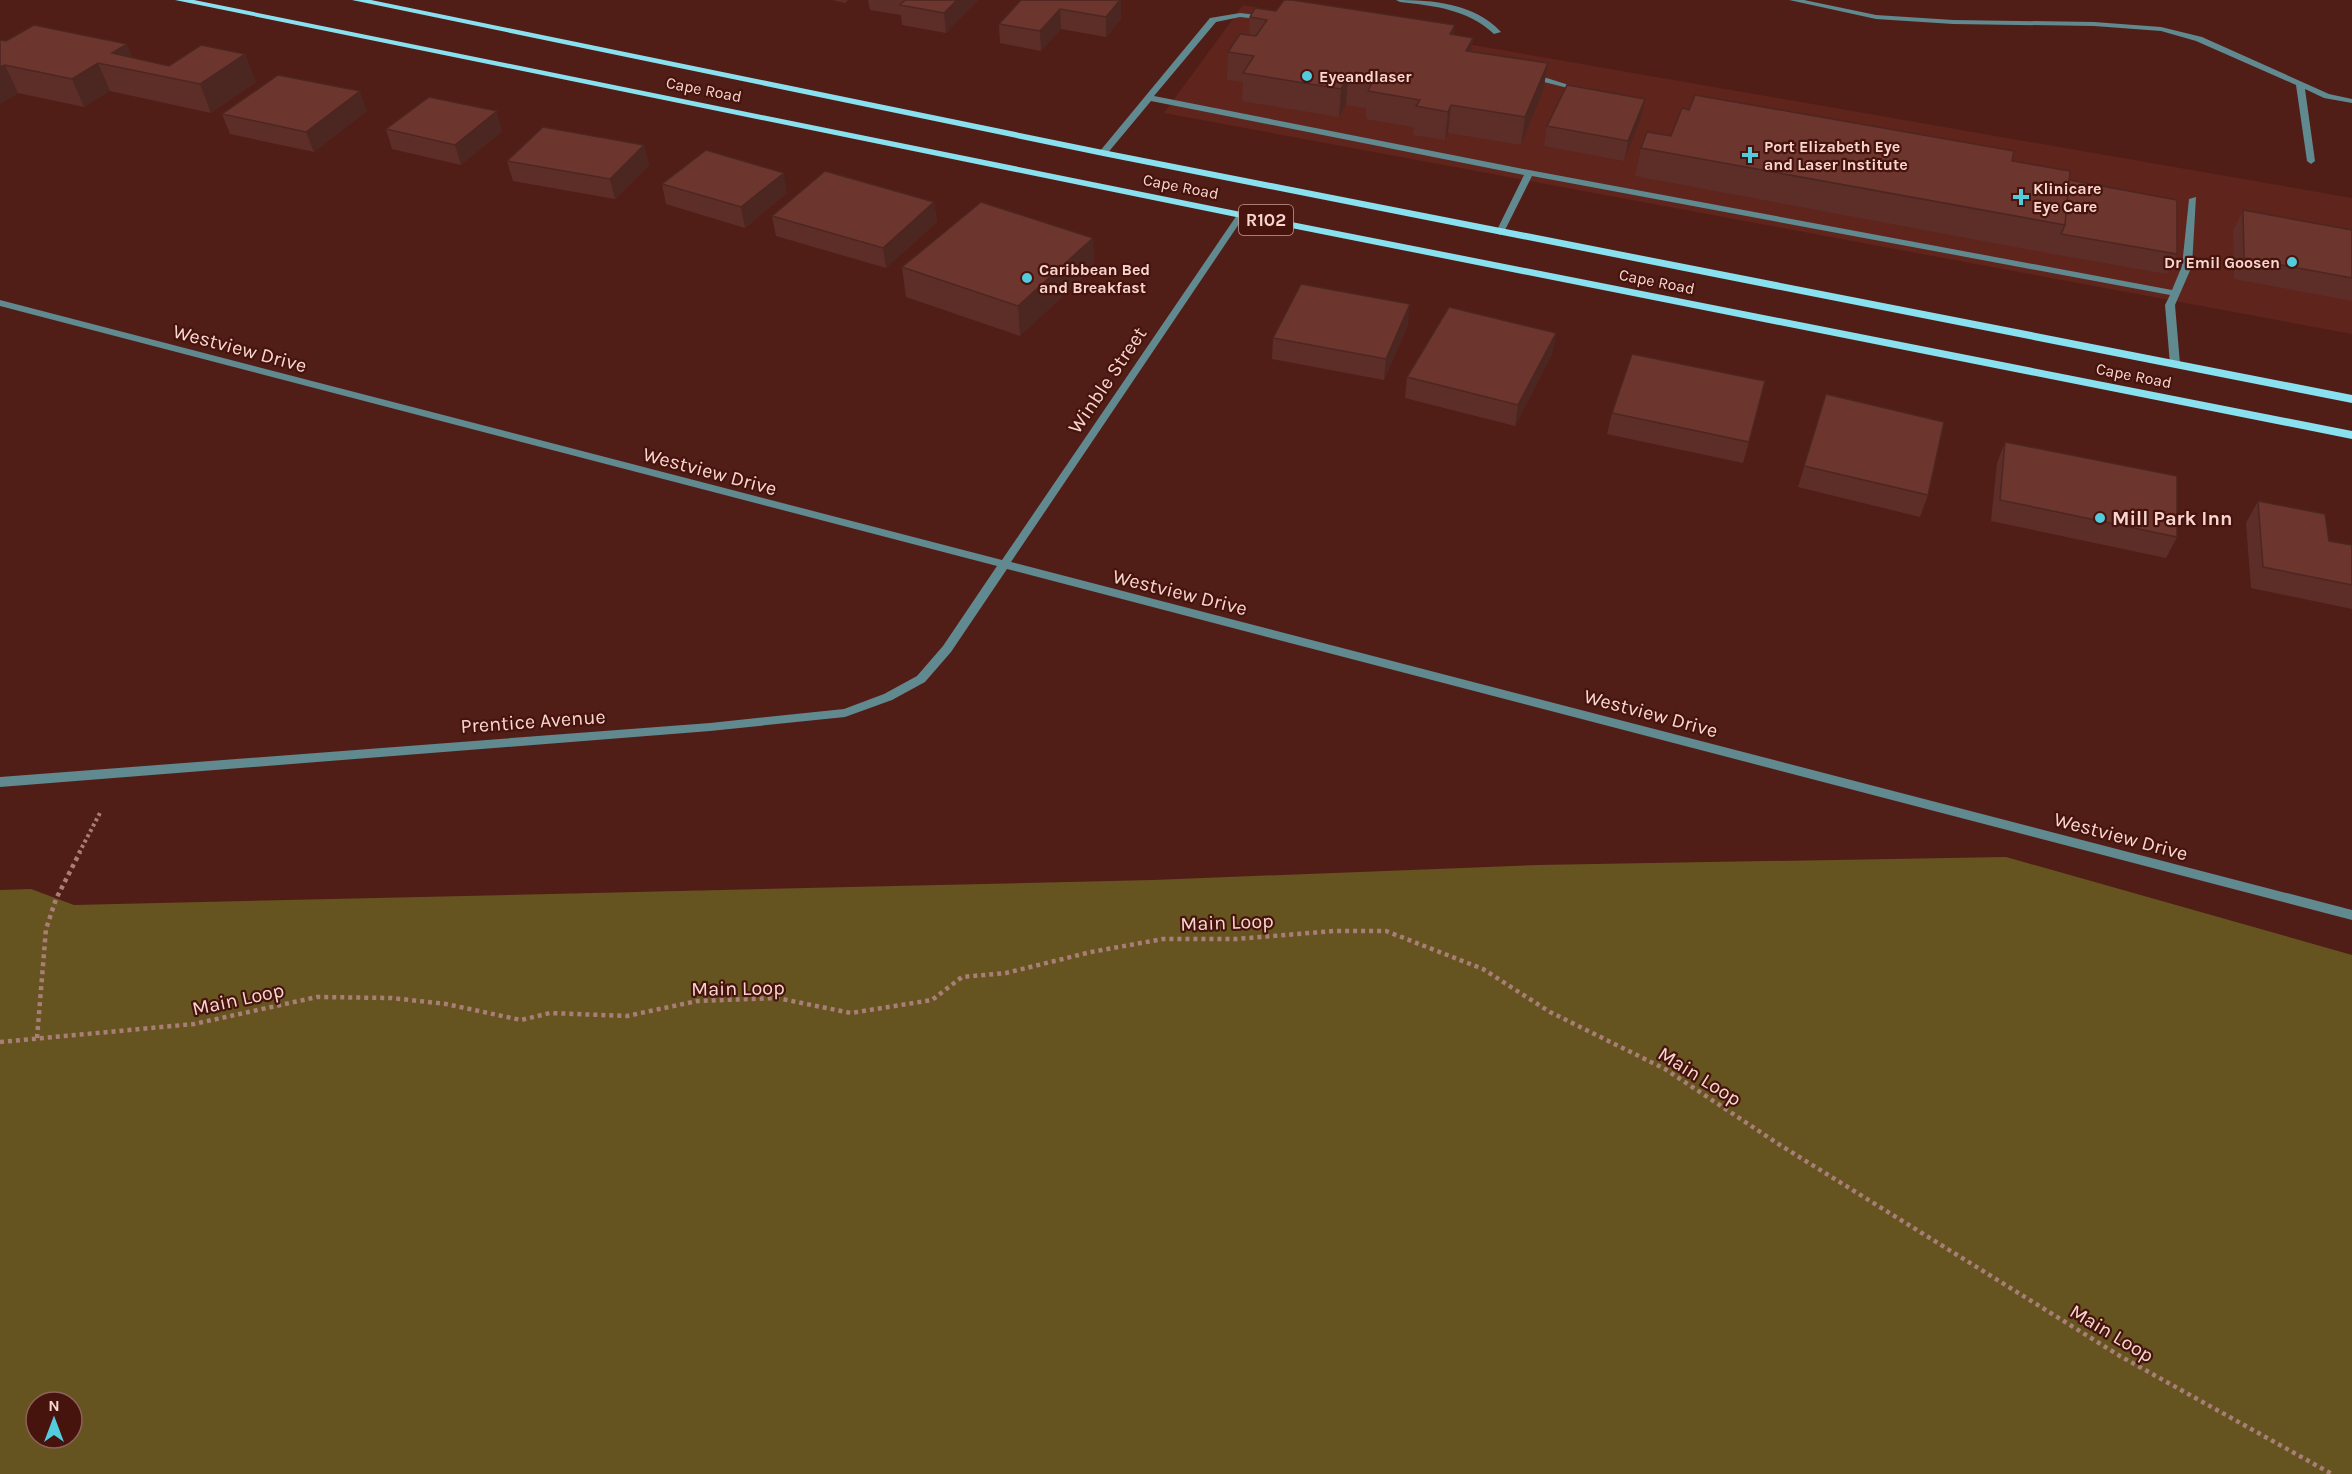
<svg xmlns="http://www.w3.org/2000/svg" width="2352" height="1474" font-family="Karla,sans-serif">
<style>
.built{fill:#5f241c}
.green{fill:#665420;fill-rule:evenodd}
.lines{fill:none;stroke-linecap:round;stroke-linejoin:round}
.path-far1{stroke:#a97e77;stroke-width:4;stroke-dasharray:3 3;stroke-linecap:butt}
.path{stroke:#a97e77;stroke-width:4.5;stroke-dasharray:4 4;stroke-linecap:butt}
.service{fill:#608990;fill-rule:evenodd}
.minor{fill:#608990;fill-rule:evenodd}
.primary{fill:#89e1f0;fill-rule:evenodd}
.wall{fill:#5d2e28}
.shaded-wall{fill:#4c2620}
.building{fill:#6c362e;stroke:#4c2620;stroke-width:1.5}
.poi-dot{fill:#54cadd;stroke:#46130d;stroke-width:2}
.labels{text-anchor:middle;stroke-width:4.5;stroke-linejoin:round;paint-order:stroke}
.far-poi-label{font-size:16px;font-weight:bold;fill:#f8d6cf;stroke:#46130d;text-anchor:start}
.far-street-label{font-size:16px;fill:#f8d6cf;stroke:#46130d}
.shield{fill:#46130d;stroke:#c39c95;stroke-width:1.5}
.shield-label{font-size:18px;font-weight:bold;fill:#f8d6cf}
.street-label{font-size:20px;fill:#f8d6cf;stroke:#46130d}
.poi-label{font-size:20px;font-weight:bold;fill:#f8d6cf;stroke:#46130d;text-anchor:start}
</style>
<rect width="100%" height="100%" fill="#511e17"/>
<path class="built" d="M1243 5 2352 198V334L1164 113Z"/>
<path class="green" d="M2006 857 2352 955V1474H0V890L31 889 74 905 1153 880 1538 865ZM36 1402H72V1438H36Z"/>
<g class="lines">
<path class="path-far1" d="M79 853 101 811"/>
<path class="path" d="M37 1038 46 929 56 899 80 852
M0 1042 194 1024 317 997 392 998 446 1004 521 1020 550 1013 627 1016 697 1001 777 998 851 1013 932 1000 962 977 1006 973 1091 952 1163 939H1236L1334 931H1386L1483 969 1550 1012 1665 1069 1780 1145 2120 1356 2332 1474"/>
<path class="service" d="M1396 0C1433 0 1474 3 1501 32L1494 34C1467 9 1435 6 1400 2Z
M1789 0H1804L1876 15 1953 20 2094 22 2161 27 2202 37 2329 94 2352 99V103L2324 98 2305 89 2315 161 2311 164 2307 161 2296 85 2196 41 2161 31 2094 26 1953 24 1876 19Z
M1240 13 1266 16 1270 18 1266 20 1240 17 1216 22 1154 96 1529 170 2172 290 2182 266 2189 199 2196 197 2192 266 2175 305 2180 364 2175 367 2170 364 2165 305 2170 295 1532 176 1504 232 1500 235 1496 232 1524 175 1151 101 1106 155H1100V151L1210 18Z
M1528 74H1534L1572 86 1568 88 1528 78Z"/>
<path class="minor" d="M1241 212 1245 215 1011 562 2352 910V920L1007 569 951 652 925 682 892 700 845 717 710 731 0 787V777L710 723 844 709 884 694 917 676 943 646 997 566 0 306V300L1002 560 1237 215Z"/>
<path class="primary" d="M175 0H194L1241 212 2352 431V439L1241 218Z
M352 0H371L1103 150 2352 395V403L1103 156Z"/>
</g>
<path class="wall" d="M832 0H848L845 3Z
M868 0H978L946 33 902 25 901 15 870 10Z
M1021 0H1121V19L1106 37 1061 29 1041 51 1000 43 999 24Z
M1276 11 1473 38 1471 51 1548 63 1543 91 1521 145 1448 133 1445 140 1413 135 1414 127 1366 119V108L1346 105 1339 117 1242 101 1243 82 1227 80 1228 52 1249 35 1250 17Z
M0 40 133 58 169 66 245 54 256 82 211 113 110 91 84 107 18 93 0 104Z
M1645 99 1641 118 1624 161 1544 146 1547 126Z
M367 111 314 152 230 134 222 114Z
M386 129 502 131 461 165 392 149Z
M1671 136 2012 161 2069 180 2177 254 2167 274 2053 254 1635 176 1641 148Z
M644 145 649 165 615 199 513 181 507 161Z
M662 184 787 193 745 228 666 204Z
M934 202 937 222 886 268 776 236 772 216Z
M2243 210 2352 230V301L2234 279 2233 231Z
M1093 238 1094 267 1020 336 906 297 902 267Z
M1408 325 1384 380 1272 359 1273 338Z
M1556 333 1552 354 1515 426 1405 398 1407 377Z
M1826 394 1928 495 1920 517 1798 487Z
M1612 413 1749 442 1743 463 1607 434Z
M2005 442 2177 537 2166 558 1991 521 1997 463Z
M2258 501 2329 541 2352 545V609L2251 588 2246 523Z"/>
<path class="shaded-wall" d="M957 0H978L946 33 944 13Z
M1121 0V19L1106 37V17Z
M1060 9 1061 29 1041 51 1040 31Z
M1455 25 1452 53 1450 34Z
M1473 38 1469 65 1466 51Z
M127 44 139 72 112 53Z
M245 54 256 82 211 113 200 84Z
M98 63 110 91 84 107 72 79Z
M1548 63 1543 91 1521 145 1525 117Z
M5 65 18 93 0 104V67Z
M1348 77 1346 105 1339 117 1341 89Z
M360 91 367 111 314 152 306 132Z
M1645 99 1641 118 1624 161 1628 141Z
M1451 105 1448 133 1445 140 1448 112Z
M497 111 502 131 461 165 455 145Z
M644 145 649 165 615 199 610 179Z
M784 173 787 193 745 228 741 207Z
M934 202 937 222 886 268 883 248Z
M1093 238 1094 267 1020 336 1018 306Z
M1410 304 1408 325 1384 380 1386 359Z
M1556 333 1552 354 1515 426 1518 405Z"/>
<path class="building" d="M905 0H957L944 13 900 5Z
M1021 0H1120L1106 17 1060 9 1040 31 999 24Z
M1284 0H1292L1455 25 1450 34 1473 38 1466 51 1548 63 1525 117 1451 105 1448 112 1416 106 1420 100 1368 91 1373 81 1348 77 1341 89 1243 73 1254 56 1228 52 1240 34 1256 36 1267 20 1250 17 1255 8 1276 11Z
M34 25 127 44 112 53 169 66 201 45 245 54 200 84 98 63 72 79 5 65 0 67V40L6 41Z
M278 75 360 91 306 132 222 114Z
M1567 85 1645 99 1628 141 1547 126Z
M1695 95 2014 151 2012 161 2070 171 2065 225 1641 148 1647 132 1671 136 1682 108 1689 110Z
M429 97 497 111 455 145 386 129Z
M543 127 644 145 610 179 507 161Z
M706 150 784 173 741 207 662 184Z
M825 171 934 202 883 248 772 216Z
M2069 180 2177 200V254L2061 234 2065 225Z
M981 202 1093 238 1018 306 902 267Z
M2243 210 2352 230V278L2244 258Z
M1301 284 1410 304 1386 359 1273 338Z
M1449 307 1556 333 1518 405 1407 377Z
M1632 354 1765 381 1749 442 1612 413Z
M1826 394 1944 422 1928 495 1804 466Z
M2005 442 2177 476V537L2000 500Z
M2258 501 2325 514 2329 541 2352 545V585L2263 567Z"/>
<g class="poi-dot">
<circle cx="1307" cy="76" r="6"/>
<path d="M1747 146h6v6h6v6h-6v6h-6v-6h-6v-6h6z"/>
<path d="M2018 188h6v6h6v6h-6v6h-6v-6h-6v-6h6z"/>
<circle cx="2292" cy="262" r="6"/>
<circle cx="1027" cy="278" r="6"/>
<circle cx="2100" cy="518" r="6"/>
</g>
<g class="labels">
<g class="far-poi-label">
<text x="1319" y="82">Eyeandlaser</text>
<text x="1764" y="152">Port Elizabeth Eye<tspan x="1764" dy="18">and Laser Institute</tspan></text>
<text x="2033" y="194">Klinicare<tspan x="2033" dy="18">Eye Care</tspan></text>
<text x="2280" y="268" text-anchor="end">Dr Emil Goosen</text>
<text x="1039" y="275">Caribbean Bed<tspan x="1039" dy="18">and Breakfast</tspan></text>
</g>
<g class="far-street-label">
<text transform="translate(704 89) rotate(11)" y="6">Cape Road</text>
<text transform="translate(1181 186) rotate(11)" y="6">Cape Road</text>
<text transform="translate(1657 281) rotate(11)" y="6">Cape Road</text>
<text transform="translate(2134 375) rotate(11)" y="6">Cape Road</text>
</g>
<rect class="shield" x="1239" y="205" width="54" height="30" rx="4.5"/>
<g class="shield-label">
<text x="1266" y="226">R102</text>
</g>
<g class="street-label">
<text transform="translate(240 348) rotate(15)" y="7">Westview Drive</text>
<text transform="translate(1107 380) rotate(-56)" y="7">Winble Street</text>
<text transform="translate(710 471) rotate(15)" y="7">Westview Drive</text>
<text transform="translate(1180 592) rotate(14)" y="7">Westview Drive</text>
<text transform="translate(1651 713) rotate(15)" y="7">Westview Drive</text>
<text transform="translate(533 721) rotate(-4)" y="7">Prentice Avenue</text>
<text transform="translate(2121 836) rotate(15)" y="7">Westview Drive</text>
<text transform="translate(1227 922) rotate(-2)" y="7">Main Loop</text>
<text transform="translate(738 988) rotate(-1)" y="7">Main Loop</text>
<text transform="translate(238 999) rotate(-12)" y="7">Main Loop</text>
<text transform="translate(1700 1076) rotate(32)" y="7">Main Loop</text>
<text transform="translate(2112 1333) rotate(31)" y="7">Main Loop</text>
</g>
<g class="poi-label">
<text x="2112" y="525">Mill Park Inn</text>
</g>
</g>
<g transform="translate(54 1420)"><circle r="28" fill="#46130d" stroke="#8d615b" stroke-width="1.5"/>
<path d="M0-4.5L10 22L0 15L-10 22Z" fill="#54cadd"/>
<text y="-9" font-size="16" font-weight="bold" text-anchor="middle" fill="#f8d6cf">N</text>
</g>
</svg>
